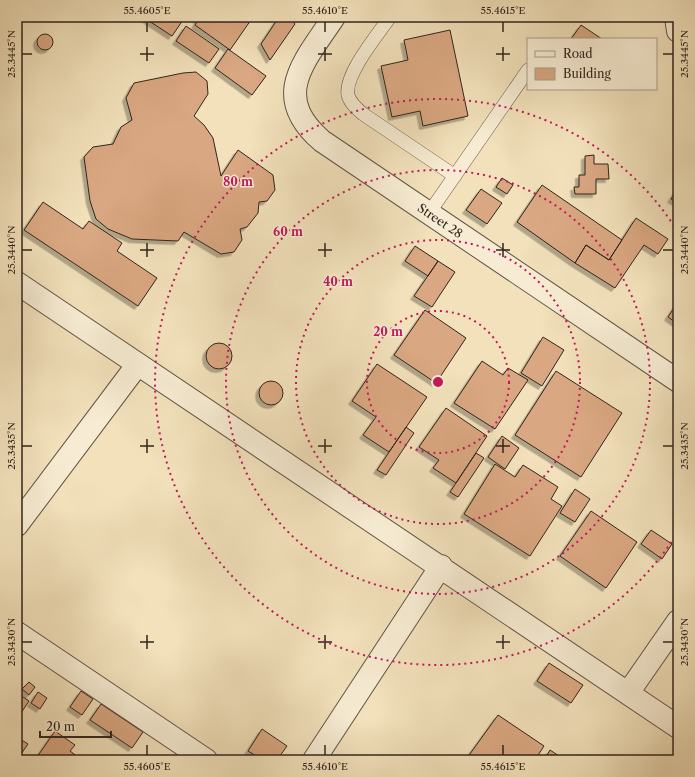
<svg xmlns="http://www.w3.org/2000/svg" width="695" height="777" font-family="'Libre Caslon Text',serif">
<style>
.building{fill:#d9a781;stroke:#31241d;filter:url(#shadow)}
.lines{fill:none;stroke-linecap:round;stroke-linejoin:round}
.lane-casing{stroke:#615344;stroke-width:14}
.street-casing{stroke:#615344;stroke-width:24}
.lane{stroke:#f7ecd3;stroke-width:13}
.street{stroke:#f7ecd3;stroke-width:22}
.ticks{fill:none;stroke:#31241d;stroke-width:1.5}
.ring{fill:none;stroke:#c2185b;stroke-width:2;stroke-dasharray:2 4}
.labels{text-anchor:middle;stroke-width:3;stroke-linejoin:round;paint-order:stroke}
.street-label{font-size:12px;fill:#31241d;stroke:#f7ecd3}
.centre{fill:#c2185b;stroke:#f7ecd3;stroke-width:2}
.ring-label{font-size:12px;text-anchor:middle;font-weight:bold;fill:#c2185b;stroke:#f7ecd3;stroke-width:3;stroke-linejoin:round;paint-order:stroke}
.neatline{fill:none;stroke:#31241d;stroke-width:1.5}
.ticks-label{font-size:10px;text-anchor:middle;fill:#31241d}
</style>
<defs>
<filter id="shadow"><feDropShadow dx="-3.5" dy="3.5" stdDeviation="0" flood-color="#0004"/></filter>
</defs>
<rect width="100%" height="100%" fill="#f2e1bb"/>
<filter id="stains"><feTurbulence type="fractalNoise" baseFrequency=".005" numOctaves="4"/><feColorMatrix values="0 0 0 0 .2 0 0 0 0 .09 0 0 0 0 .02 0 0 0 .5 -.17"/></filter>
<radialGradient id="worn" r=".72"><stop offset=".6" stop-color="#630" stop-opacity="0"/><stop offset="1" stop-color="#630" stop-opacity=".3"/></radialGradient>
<path class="building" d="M143 17H185L172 36Z
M193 17H253L230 50 195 25 198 20Z
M279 17H290L295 24 270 60 261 44Z
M581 25 602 39H571Z
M186 26 219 49 209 63 176 41Z
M450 30 468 116 423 126 420 111 392 117 381 66 408 60 404 40Z
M37 42a8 8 0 1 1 16 0a8 8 0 1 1-16 0Z
M228 49 266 76 252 95 215 68Z
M196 72 207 81 208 94 194 116 204 125 213 138 221 176 238 150 273 175 275 190 267 201 259 202 258 213 247 227 240 229 242 240 234 252 221 254 184 232 178 241 132 239 108 229 96 219 90 201 84 157 93 147 113 144 121 127 132 120 126 98 134 83 183 73Z
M17 79 20 83 21 88 17 93Z
M594 155V164H608L609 179H596V194H575L574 187H579V175H585V156Z
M502 178 513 185 507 194 496 187Z
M542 185 622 240 609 260 586 245 575 263 517 222Z
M678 188V203L671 199Z
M481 189 502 203 487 224 466 210Z
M43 202 83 229 89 221 122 243 117 251 157 278 138 306 24 230Z
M636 218 668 239 658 254 644 245 615 288 575 263 586 245 609 260Z
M415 246 438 261 428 276 405 261Z
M438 261 455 272 432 307 414 296Z
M678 302V324L668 317Z
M425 310 466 338 436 383 394 355Z
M543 337 564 350 542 386 521 373Z
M206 356a13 13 0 1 1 26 0a13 13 0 1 1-26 0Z
M482 361 503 375 508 368 528 380 495 429 454 403Z
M377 364 427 397 389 452 363 435 376 417 352 401Z
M556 371 622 413 581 477 515 435Z
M259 393a12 12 0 1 1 24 0a12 12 0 1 1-24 0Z
M446 408 487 436 456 483 433 468 439 460 419 447Z
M406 427 414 433 386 475 377 470Z
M502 436 519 448 505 469 488 457Z
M476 453 484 458 458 497 450 492Z
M495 464 515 477 523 465 558 487 551 499 562 506 530 556 464 514Z
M575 489 590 499 575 522 560 513Z
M591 511 637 542 606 588 560 556Z
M651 530 672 544 662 559 641 544Z
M549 663 583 685 571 703 537 681Z
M29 682 35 687 29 695 22 689Z
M81 691 93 699 82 715 70 707Z
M38 692 47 698 40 709 31 703Z
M17 693 29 701 17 719Z
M101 704 143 732 132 748 90 720Z
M498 715 544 746 535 760H470L467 758Z
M262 729 287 746 277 760H263L248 751Z
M55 731 75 745 70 751 82 760H35Z
M20 739 28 744 17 760V744Z
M550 750 565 760H544Z"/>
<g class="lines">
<defs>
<path id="lane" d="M390 17C378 34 344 75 348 95 350 103 357 109 363 114L455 176
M429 213 528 70"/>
<path id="street" d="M334 17C304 62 270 96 322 141L678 381
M676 17 678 31
M17 283 678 727
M17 525 138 364
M17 633 206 760
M628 693 678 621
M314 760 441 566"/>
</defs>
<use href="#lane" class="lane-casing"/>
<use href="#street" class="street-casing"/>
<use href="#lane" class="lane"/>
<use href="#street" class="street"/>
</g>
<path class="ticks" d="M147 22V32M325 22V32M503 22V32M147 47V61M325 47V61M503 47V61M22 54H32M140 54H154M318 54H332M496 54H510M663 54H673M147 243V257M325 243V257M503 243V257M22 250H32M140 250H154M318 250H332M496 250H510M663 250H673M147 439V453M325 439V453M503 439V453M22 446H32M140 446H154M318 446H332M496 446H510M663 446H673M147 635V649M325 635V649M503 635V649M22 642H32M140 642H154M318 642H332M496 642H510M663 642H673M147 745V755M325 745V755M503 745V755"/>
<g class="ring">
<circle cx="438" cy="382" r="71"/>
<circle cx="438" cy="382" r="142"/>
<circle cx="438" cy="382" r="212"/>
<path d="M678 532A283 283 0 1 1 678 232"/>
</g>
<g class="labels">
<g class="street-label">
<text transform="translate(440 221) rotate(34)" y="4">Street 28</text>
</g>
</g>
<circle cx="438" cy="382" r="6" class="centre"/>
<g class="ring-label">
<text x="238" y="186">80 m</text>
<text x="288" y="236">60 m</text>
<text x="338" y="286">40 m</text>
<text x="388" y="336">20 m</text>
</g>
<rect width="695" height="777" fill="none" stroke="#f2e1bb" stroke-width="44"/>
<rect x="527" y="38" width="130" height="52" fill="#f7ecd3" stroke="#a89c8a"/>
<rect x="535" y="51" width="20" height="6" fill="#f7ecd3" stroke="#a89c8a"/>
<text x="563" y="58" font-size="12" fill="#31241d">Road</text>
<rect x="535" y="68" width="20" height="12" fill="#d9a781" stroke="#a89c8a"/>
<text x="563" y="78" font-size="12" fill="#31241d">Building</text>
<path d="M40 731v6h71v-6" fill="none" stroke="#31241d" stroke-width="2"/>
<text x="46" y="731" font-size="12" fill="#31241d" stroke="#f7ecd3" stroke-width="3" paint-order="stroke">20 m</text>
<rect x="22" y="22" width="651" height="733" class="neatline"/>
<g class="ticks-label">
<text x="147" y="14">55.4605°E</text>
<text x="325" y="14">55.4610°E</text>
<text x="503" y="14">55.4615°E</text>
<text transform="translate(11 54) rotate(-90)" y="4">25.3445°N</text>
<text transform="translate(684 54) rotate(-90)" y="4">25.3445°N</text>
<text transform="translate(11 250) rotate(-90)" y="4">25.3440°N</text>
<text transform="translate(684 250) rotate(-90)" y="4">25.3440°N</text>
<text transform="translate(11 446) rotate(-90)" y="4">25.3435°N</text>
<text transform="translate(684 446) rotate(-90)" y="4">25.3435°N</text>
<text transform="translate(11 642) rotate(-90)" y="4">25.3430°N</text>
<text transform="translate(684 642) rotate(-90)" y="4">25.3430°N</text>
<text x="147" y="770">55.4605°E</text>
<text x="325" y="770">55.4610°E</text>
<text x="503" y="770">55.4615°E</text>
</g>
<rect width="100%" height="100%" filter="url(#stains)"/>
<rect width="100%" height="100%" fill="url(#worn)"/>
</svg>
